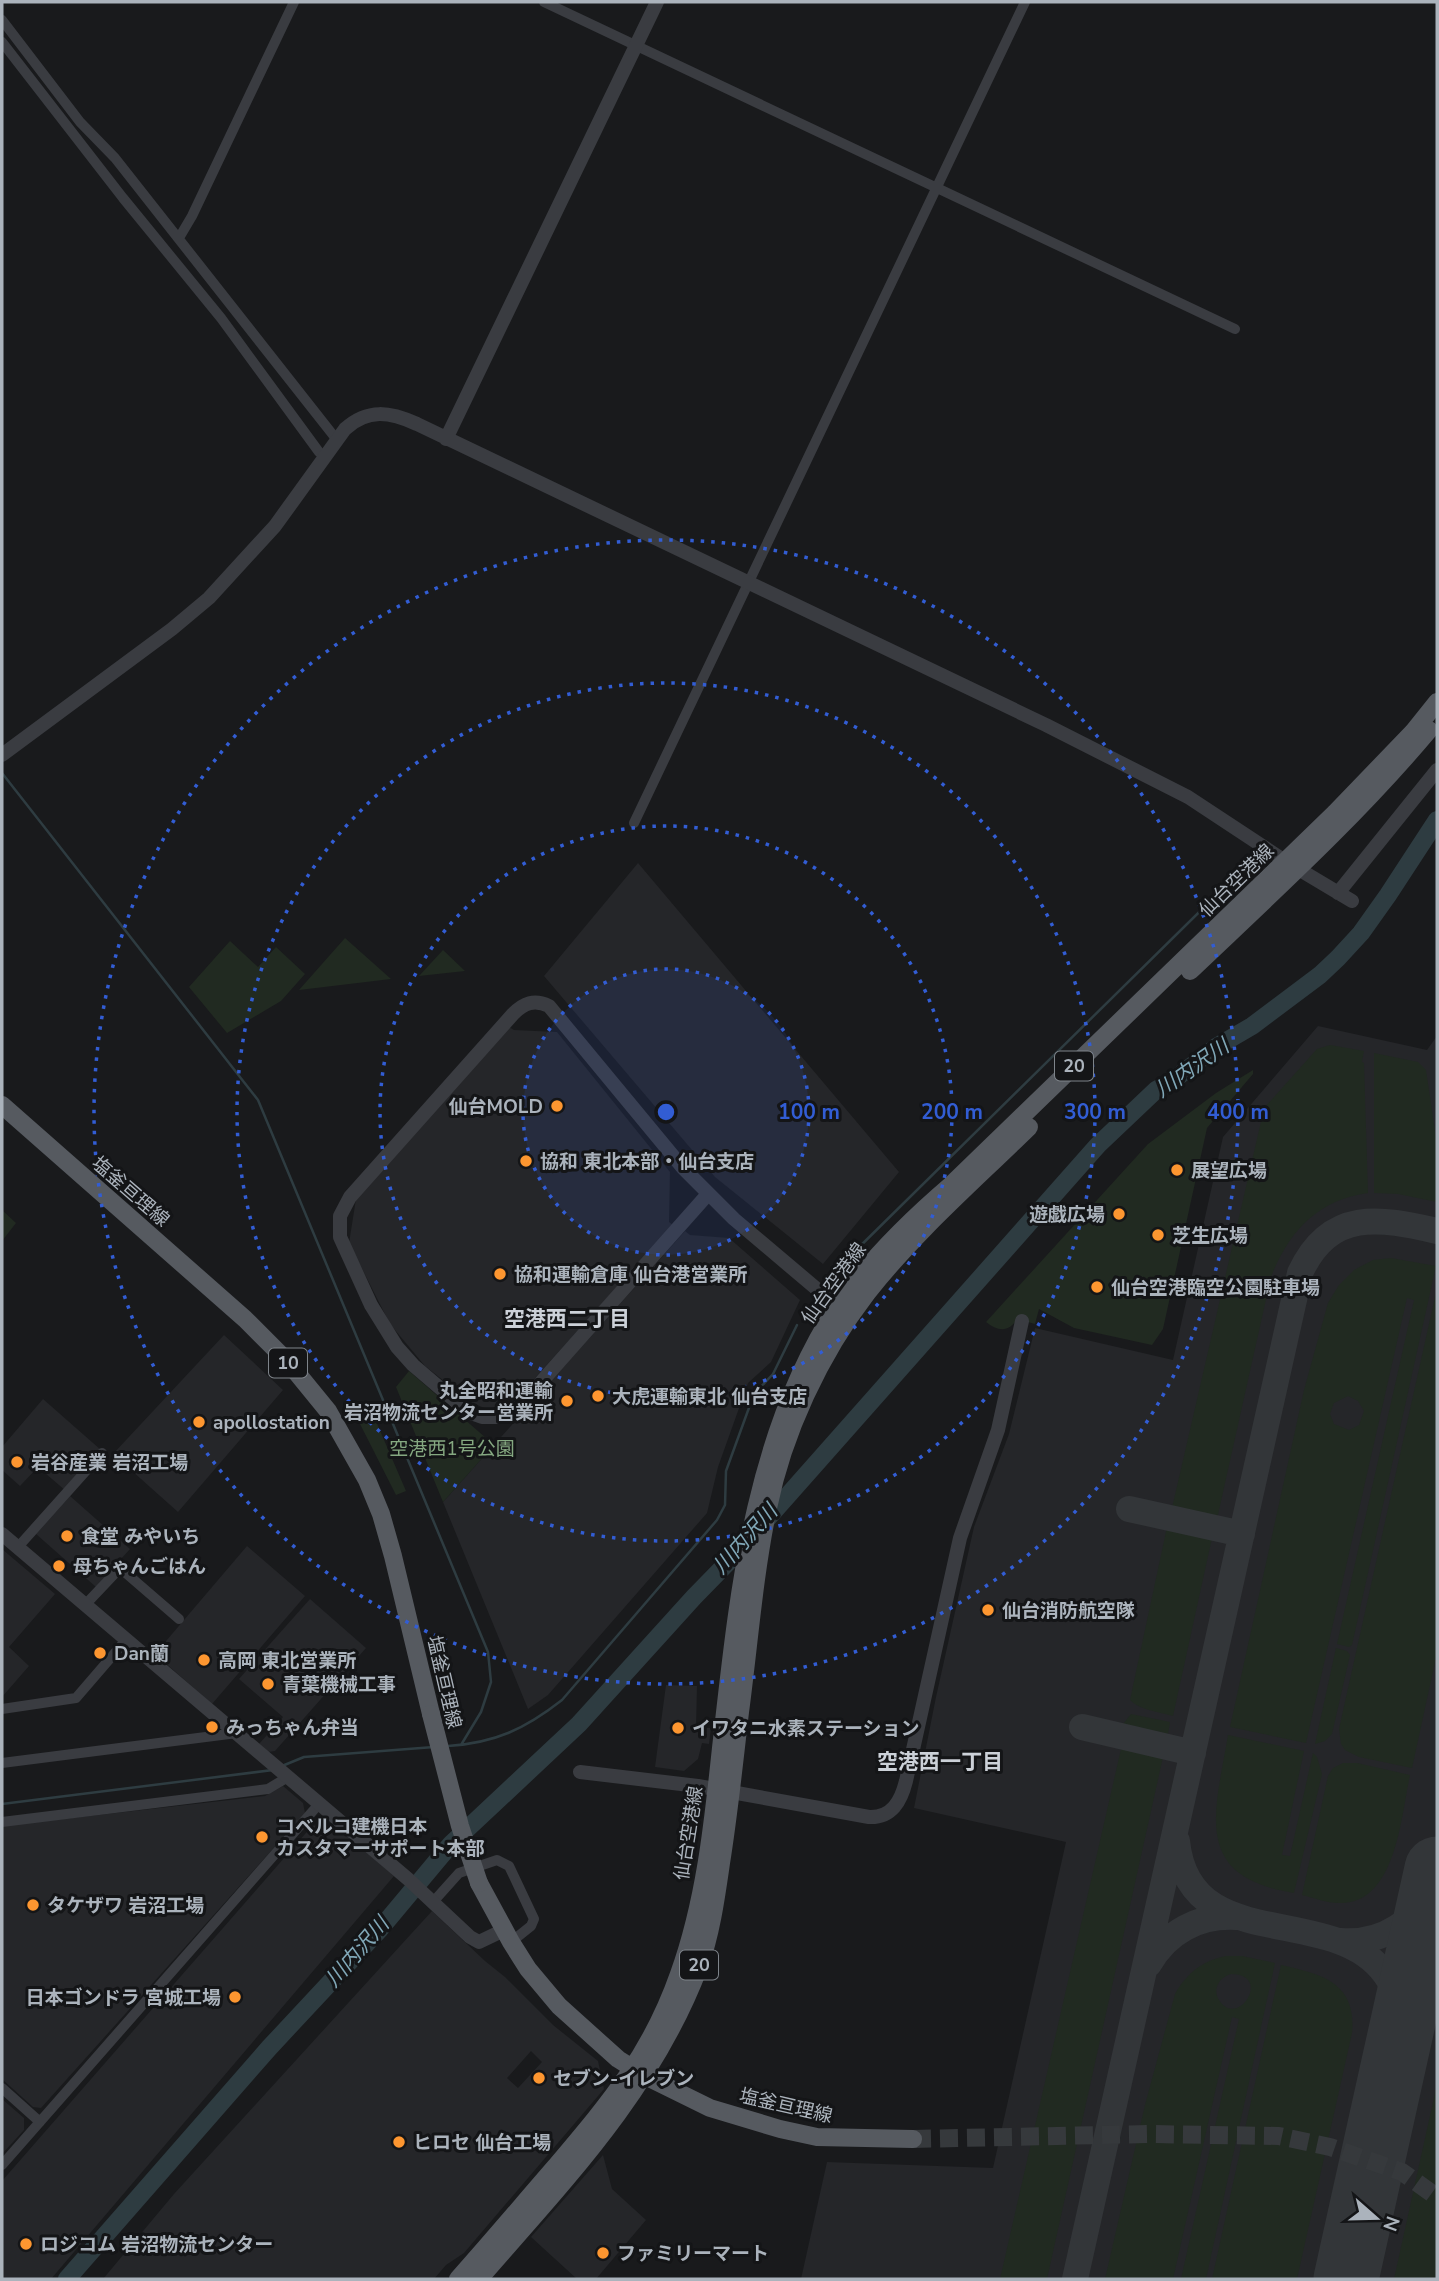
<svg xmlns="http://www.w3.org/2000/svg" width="1439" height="2281" font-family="'Nunito Sans','Noto Sans JP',sans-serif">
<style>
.built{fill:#252629;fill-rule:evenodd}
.green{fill:#212a21;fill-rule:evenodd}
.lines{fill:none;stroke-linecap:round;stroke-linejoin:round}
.stream{stroke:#2e3c41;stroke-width:2.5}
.river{stroke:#2e3c41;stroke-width:18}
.taxiway{stroke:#333639;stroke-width:26}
.runway{stroke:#333639;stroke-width:65}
.primary-tunnel{stroke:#36393c;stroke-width:18;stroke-dasharray:18 9;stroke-linecap:butt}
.minor{stroke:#3a3c41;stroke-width:10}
.tertiary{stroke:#3a3c41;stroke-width:14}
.primary{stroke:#565a60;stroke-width:18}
.primary-bridge{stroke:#565a60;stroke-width:18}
.ring{fill:none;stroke:#325dd4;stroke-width:3.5;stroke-dasharray:3.5 7}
.poi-dot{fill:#fd9630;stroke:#141517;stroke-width:2.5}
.labels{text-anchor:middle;stroke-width:6;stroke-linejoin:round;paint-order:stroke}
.shield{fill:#141517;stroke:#7e848a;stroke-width:2}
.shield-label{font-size:18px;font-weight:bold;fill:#abb3bc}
.street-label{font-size:19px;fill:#abb3bc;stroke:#141517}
.poi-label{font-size:19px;font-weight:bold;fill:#abb3bc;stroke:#141517;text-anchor:start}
.park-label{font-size:19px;fill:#85a881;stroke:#141517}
.water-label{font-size:21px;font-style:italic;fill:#81a8b8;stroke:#141517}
.neighbourhood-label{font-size:21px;font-weight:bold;fill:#ccd1d8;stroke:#141517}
.centre{fill:#325dd4;stroke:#141517;stroke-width:3.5}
.ring-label{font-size:21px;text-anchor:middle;font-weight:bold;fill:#325dd4;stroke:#141517;stroke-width:6;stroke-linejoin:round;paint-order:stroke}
</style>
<rect width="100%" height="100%" fill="#191a1c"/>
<path class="built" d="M638 863 899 1172 823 1264 715 1177 544 976Z
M1318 1026 1427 1050 1437 1036V2279H801L827 2162 993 2168 1066 1842 914 1808 936 1697 974 1527 1009 1434 1035 1328 1173 1360 1223 1137Z
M509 1027 514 1030 557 1032 670 1172 669 1222 673 1225 516 1399 503 1406 487 1409 472 1403 425 1366 390 1324 349 1243 356 1199Z
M685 1231 690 1235 729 1238 800 1300 771 1362 748 1383 718 1467 707 1513 548 1695 528 1709 443 1502Z
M224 1335 283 1390 178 1512 113 1454Z
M43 1399 101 1450 66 1491 38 1467 20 1486 2 1470V1447Z
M70 1496 130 1549 96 1587 36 1534Z
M247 1546 305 1596 212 1704 155 1654Z
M2 1549 55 1594 9 1647 29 1666 2 1697Z
M310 1599 366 1648 275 1751 268 1752 259 1744 283 1717 239 1679Z
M666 1685 697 1686 696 1728H711L709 1744 702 1743 698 1759 684 1771 655 1767Z
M283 1786 303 1803 305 1813 41 2108 33 2107 2 2079V1826L265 1796Z
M333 1823 394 1876 51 2279H2V2181L312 1826Z
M432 1911 485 1961 505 1977 553 2025 598 2061 604 2089 464 2253 446 2265 434 2279H103L174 2194ZM531 2051 542 2062 518 2088 507 2078Z
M2 2099 24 2118V2130L2 2154Z
M603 2155 612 2189 646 2220 596 2279H577L531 2237Z"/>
<path class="green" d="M345 938 391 979 299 990Z
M230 941 258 967 276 947 305 974 281 1001 227 1033 189 987Z
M443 950 465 971 419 976Z
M1330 1045 1364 1051 1362 1062 1364 1063 1368 1193C1318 1200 1289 1231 1271 1277L1217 1519 1172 1508 1263 1113 1266 1106 1317 1049Z
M1374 1053 1418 1062 1426 1070 1437 1145V1202L1398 1194 1374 1193Z
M1253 1070V1074L1207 1128 1163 1329 1152 1345 1074 1328 1039 1309 1035 1324 1017 1319C1009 1333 997 1331 986 1322L1148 1144 1216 1093Z
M2 1210 16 1223 2 1241Z
M1391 1258 1436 1266 1352 1645 1349 1647 1337 1644 1414 1300 1407 1298 1306 1743 1230 1727 1304 1390 1328 1303 1339 1285 1354 1270 1373 1260ZM1348 1396 1358 1401 1364 1411 1359 1425 1349 1430 1334 1424 1330 1414 1334 1403Z
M1437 1288V1653L1412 1768 1359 1757 1345 1750 1341 1744 1339 1729Z
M409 1371 494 1445 443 1502 396 1387Z
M372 1412 406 1491 396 1495 359 1422Z
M1167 1527 1212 1538 1173 1716C1159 1712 1140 1710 1130 1700Z
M1336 1648 1347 1651 1350 1655 1332 1734 1325 1741 1315 1744Z
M1131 1714 1170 1722 1168 1734 1123 1724Z
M1228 1735 1304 1751 1282 1855 1290 1856 1313 1753 1317 1757 1322 1774 1294 1893C1191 1877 1215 1813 1228 1735Z
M1121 1749 1163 1757 1047 2279H1000Z
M1343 1763H1357L1410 1775C1401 1816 1396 1905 1339 1903 1327 1903 1314 1898 1302 1895L1328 1776 1333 1768Z
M1226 1956H1242L1275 1963 1206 2279H1181L1239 2019 1232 2017 1173 2279H1105L1145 2105 1175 1994C1187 1973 1202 1961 1226 1956ZM1231 1974C1273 1974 1238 2030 1219 2000 1212 1988 1220 1977 1231 1974Z
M1281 1965C1321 1974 1357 1982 1352 2033L1297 2279H1212Z
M1437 2084V2279H1394Z"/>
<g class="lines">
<path class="stream" d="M2 773 258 1100 488 1652 491 1682 481 1712 461 1745
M845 1261 1253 859
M448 1746C495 1743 525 1729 562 1700L717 1520 725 1505 726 1471 754 1394 773 1374 797 1325
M282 1766 304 1757 434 1747
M2 1804 273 1770"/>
<path class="river" d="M67 2279 269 2048 380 1929 451 1844 579 1724 694 1597 736 1554 1098 1145 1156 1090 1171 1082 1216 1047 1252 1026 1320 975 1338 958 1361 933 1388 895 1437 820"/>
<path class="taxiway" d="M1129 1509 1242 1534
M1082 1727 1193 1753
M1177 1841C1189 1961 1340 1898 1389 1980 1400 1999 1402 2020 1399 2042
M1341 1941C1383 1944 1417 1921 1434 1883
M1149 1964C1167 1932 1199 1915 1236 1917
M1075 2279 1300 1273C1330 1208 1380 1218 1437 1231"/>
<path class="runway" d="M1346 2279 1437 1869"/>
<path class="primary-tunnel" d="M913 2139 1148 2134 1279 2136 1330 2147 1402 2172 1437 2197"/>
<path class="minor" d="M544 2 1235 329
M2 20 80 122 115 158 337 440
M2 42 123 198 221 318 319 452 326 457
M179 238 192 216 294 2
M634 823 1025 2
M18 1547 102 1453
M85 1605 120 1568 179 1619
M2 1709 76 1698 126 1640
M2 1763 237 1733
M2 1822 268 1789 288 1777
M433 1902 459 1873 497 1860 509 1866 534 1919 531 1926 511 1942
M2 2088 40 2122
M2 2165 319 1804"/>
<path class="tertiary" d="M446 439 657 2
M2 755 172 629 209 598 275 526 345 429C368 408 390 412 417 424L1046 725 1188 797 1285 861 1352 901
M1338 893 1437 770
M708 1194 519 1407 498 1417H482L468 1412 413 1365 397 1347 371 1305 340 1237V1216L350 1197 513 1014C524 1003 534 999 549 1006L683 1168 734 1219 844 1312
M2 1534 408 1879 470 1937 479 1942 504 1930
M580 1772 698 1786 869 1817C892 1818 901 1801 906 1781L960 1538 998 1430 1022 1321"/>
<path class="primary" d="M1190 971C1272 893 1356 817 1429 730
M2 1105 245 1319 288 1362 328 1411 367 1480 381 1514 393 1556 431 1714
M479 1883 511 1942 528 1969 559 2006 618 2059 645 2076 710 2108 780 2129 817 2137 913 2139
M458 2279C491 2242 523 2204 556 2166 610 2102 651 2054 679 1974 705 1902 713 1824 721 1748 738 1598 752 1438 837 1307 868 1261 909 1221 951 1185L1335 813 1413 732 1437 702
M479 2279C564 2181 652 2091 699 1967 711 1934 716 1898 721 1863 729 1813 734 1763 740 1712 749 1644 754 1575 768 1508 783 1433 820 1354 867 1293 915 1232 974 1181 1029 1127"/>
<path class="primary-bridge" d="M431 1714 460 1826 479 1883"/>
</g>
<circle cx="666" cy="1112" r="143" fill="#325dd4" fill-opacity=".12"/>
<g class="ring">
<circle cx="666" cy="1112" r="143"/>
<circle cx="666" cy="1112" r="286"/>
<circle cx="666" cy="1112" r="429"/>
<circle cx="666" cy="1112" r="572"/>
</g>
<g class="poi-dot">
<circle cx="557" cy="1106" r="7"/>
<circle cx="526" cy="1161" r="7"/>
<circle cx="1177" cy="1170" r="7"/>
<circle cx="1119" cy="1214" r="7"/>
<circle cx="1158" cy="1235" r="7"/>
<circle cx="500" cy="1274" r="7"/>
<circle cx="1097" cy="1287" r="7"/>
<circle cx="598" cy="1396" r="7"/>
<circle cx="567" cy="1401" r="7"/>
<circle cx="199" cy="1422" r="7"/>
<circle cx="17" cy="1462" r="7"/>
<circle cx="67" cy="1536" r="7"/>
<circle cx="59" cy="1566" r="7"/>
<circle cx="988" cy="1610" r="7"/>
<circle cx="100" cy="1653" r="7"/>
<circle cx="204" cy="1660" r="7"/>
<circle cx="268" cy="1684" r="7"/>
<circle cx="212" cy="1727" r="7"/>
<circle cx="678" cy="1728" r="7"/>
<circle cx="262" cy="1837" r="7"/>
<circle cx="33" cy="1905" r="7"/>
<circle cx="235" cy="1997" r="7"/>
<circle cx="539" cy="2078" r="7"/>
<circle cx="399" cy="2142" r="7"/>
<circle cx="26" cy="2244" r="7"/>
<circle cx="603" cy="2253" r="7"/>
</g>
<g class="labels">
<g class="shield">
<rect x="1055" y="1051.5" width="38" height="29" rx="5"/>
<rect x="269" y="1348.5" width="38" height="29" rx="5"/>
<rect x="680" y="1950.5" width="38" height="29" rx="5"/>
</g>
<g class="shield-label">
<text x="1074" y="1072">20</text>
<text x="288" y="1369">10</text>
<text x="699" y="1971">20</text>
</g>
<g class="street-label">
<text transform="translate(1236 880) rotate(-44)" y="7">仙台空港線</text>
<text transform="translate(131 1191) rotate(41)" y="7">塩釜亘理線</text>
<text transform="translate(833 1283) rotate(-54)" y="7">仙台空港線</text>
<text transform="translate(445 1682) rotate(77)" y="7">塩釜亘理線</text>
<text transform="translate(688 1833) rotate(-81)" y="7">仙台空港線</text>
<text transform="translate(786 2105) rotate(13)" y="7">塩釜亘理線</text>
</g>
<g class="poi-label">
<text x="543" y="1113" text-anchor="end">仙台MOLD</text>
<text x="540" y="1168">協和 東北本部・仙台支店</text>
<text x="1191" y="1177">展望広場</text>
<text x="1105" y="1221" text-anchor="end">遊戯広場</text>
<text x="1172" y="1242">芝生広場</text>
<text x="514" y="1281">協和運輸倉庫 仙台港営業所</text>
<text x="1111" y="1294">仙台空港臨空公園駐車場</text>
<text x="553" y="1397" text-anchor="end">丸全昭和運輸<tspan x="553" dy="22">岩沼物流センター営業所</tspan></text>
<text x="612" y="1403">大虎運輸東北 仙台支店</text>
<text x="213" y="1429">apollostation</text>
<text x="31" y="1469">岩谷産業 岩沼工場</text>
<text x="81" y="1543">食堂 みやいち</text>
<text x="73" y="1573">母ちゃんごはん</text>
<text x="1002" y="1617">仙台消防航空隊</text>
<text x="114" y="1660">Dan蘭</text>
<text x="218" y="1667">高岡 東北営業所</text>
<text x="282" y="1691">青葉機械工事</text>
<text x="226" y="1734">みっちゃん弁当</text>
<text x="692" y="1735">イワタニ水素ステーション</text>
<text x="276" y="1833">コベルコ建機日本<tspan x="276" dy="22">カスタマーサポート本部</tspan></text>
<text x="47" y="1912">タケザワ 岩沼工場</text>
<text x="221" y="2004" text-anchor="end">日本ゴンドラ 宮城工場</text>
<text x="553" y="2085">セブン-イレブン</text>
<text x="413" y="2149">ヒロセ 仙台工場</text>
<text x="40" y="2251">ロジコム 岩沼物流センター</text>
<text x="617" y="2260">ファミリーマート</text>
</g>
<g class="park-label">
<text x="452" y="1455">空港西1号公園</text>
</g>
<g class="water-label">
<text transform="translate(1192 1068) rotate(-35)" y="7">川内沢川</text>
<text transform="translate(745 1539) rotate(-48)" y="7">川内沢川</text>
<text transform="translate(357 1952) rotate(-49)" y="7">川内沢川</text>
</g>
<g class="neighbourhood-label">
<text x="567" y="1326">空港西二丁目</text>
<text x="940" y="1769">空港西一丁目</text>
</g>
</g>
<circle cx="666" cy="1112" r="10" class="centre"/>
<g class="ring-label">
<text x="809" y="1119">100 m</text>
<text x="952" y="1119">200 m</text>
<text x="1095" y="1119">300 m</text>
<text x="1238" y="1119">400 m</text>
</g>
<rect width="1439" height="2281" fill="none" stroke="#abb3bc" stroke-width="7"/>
<g transform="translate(1376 2218) rotate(110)" stroke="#141517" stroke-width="5" paint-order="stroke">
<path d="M0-5L12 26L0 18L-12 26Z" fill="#abb3bc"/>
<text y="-10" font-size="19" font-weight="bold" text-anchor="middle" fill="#abb3bc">N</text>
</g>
</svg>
